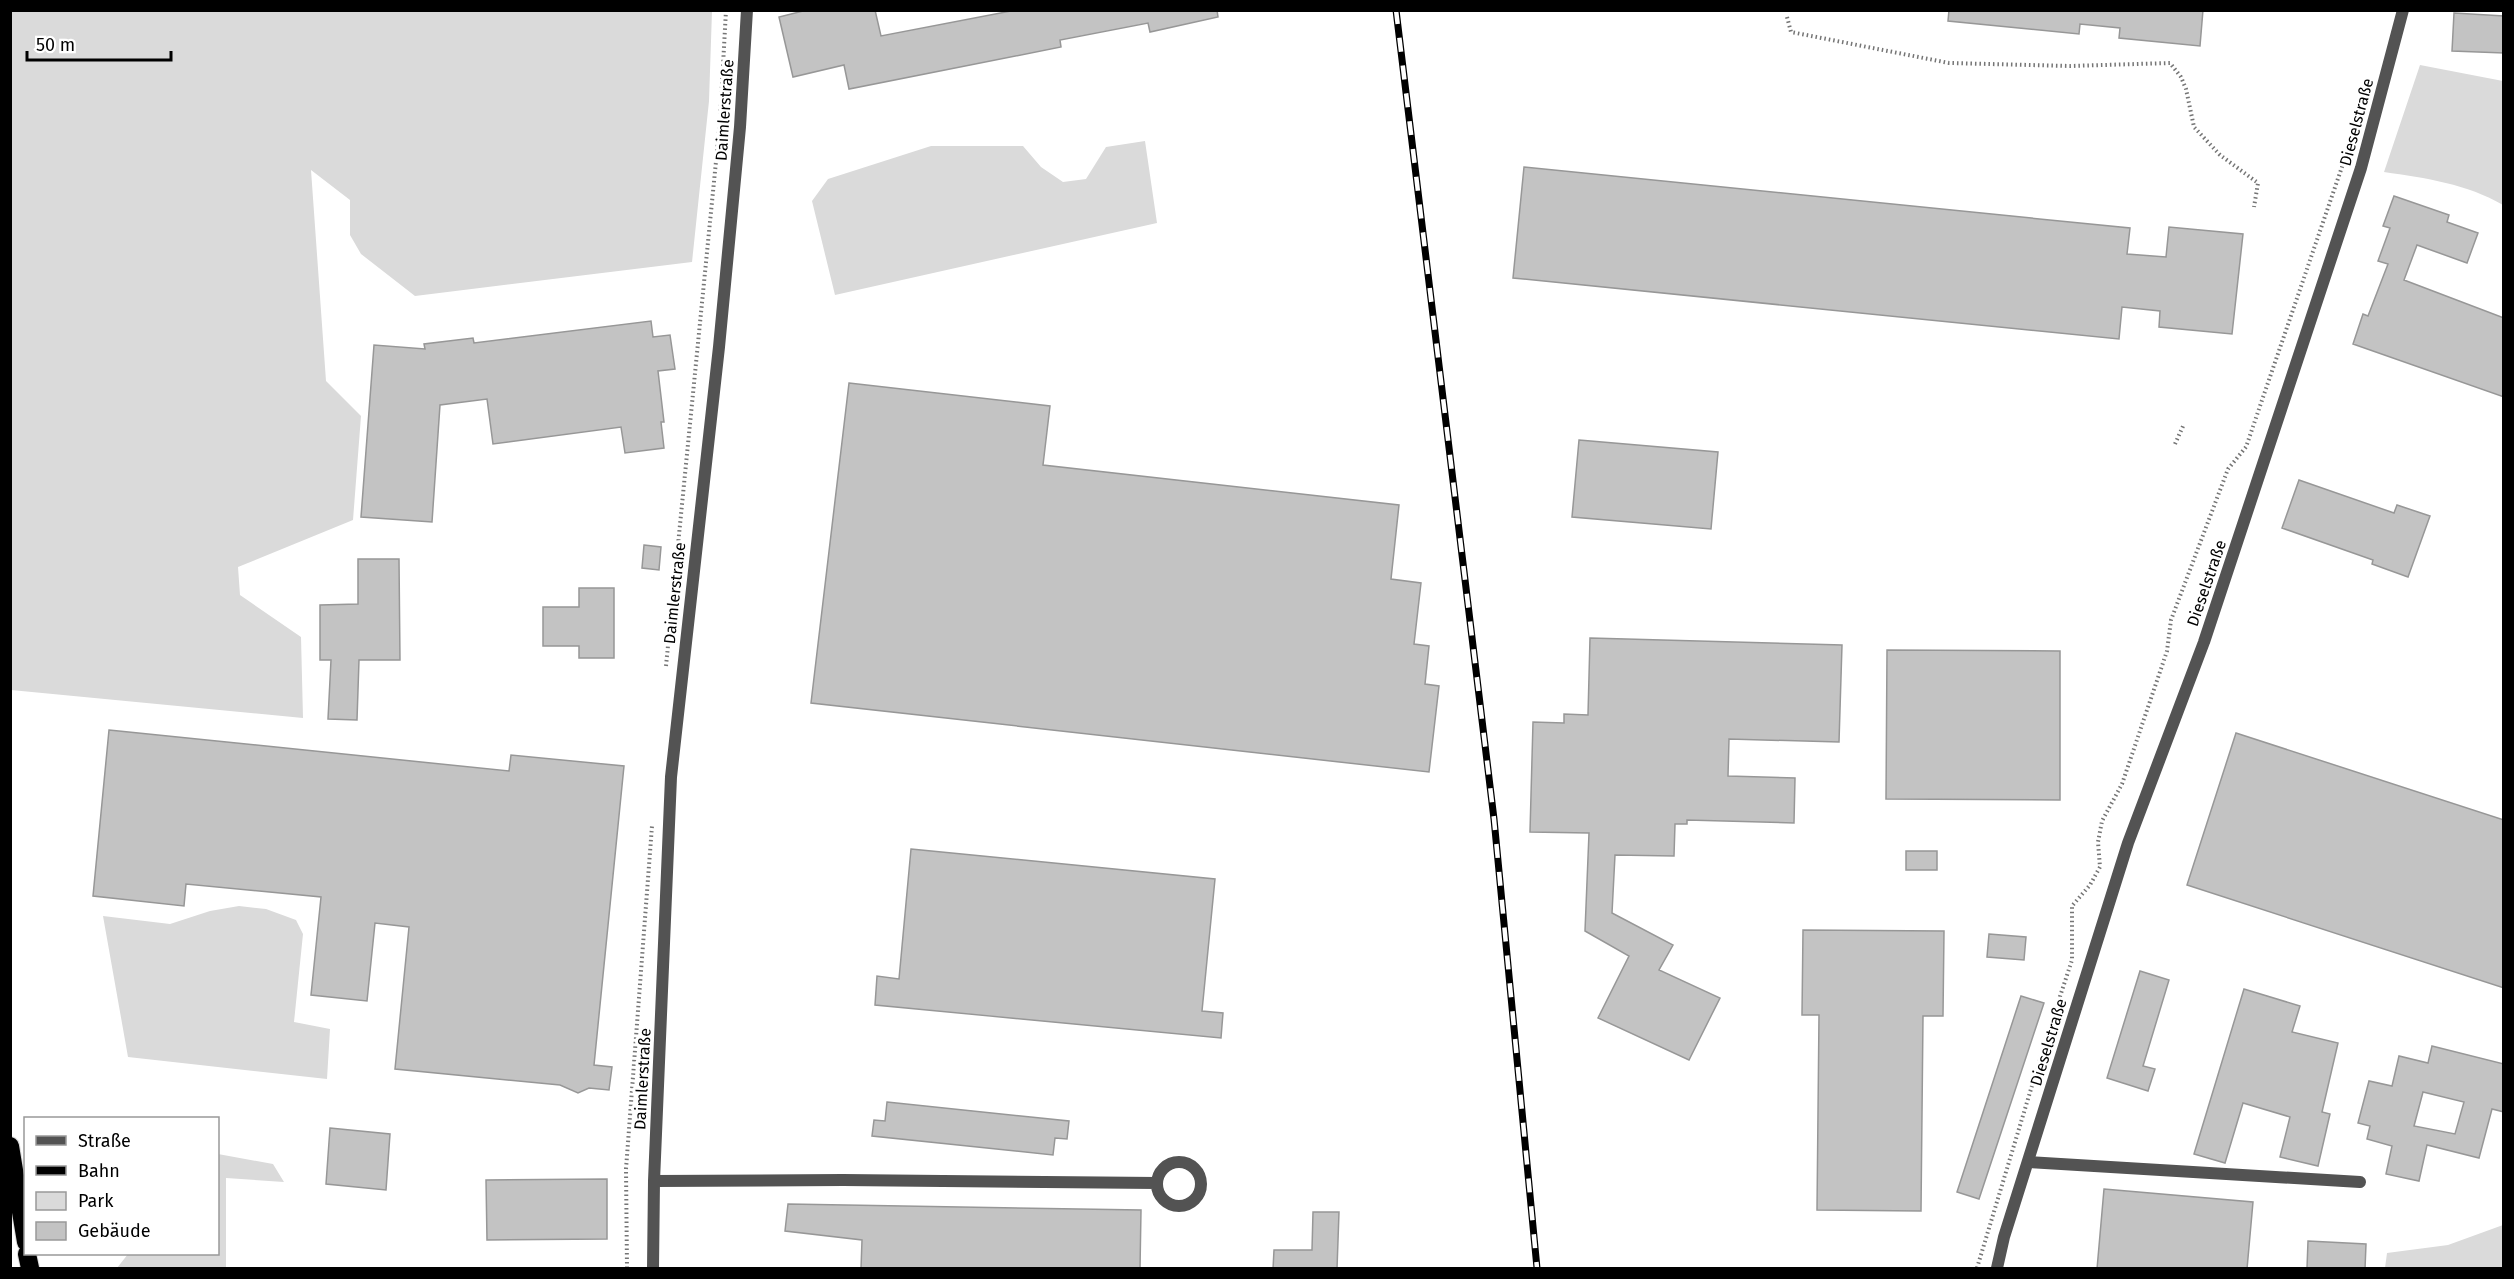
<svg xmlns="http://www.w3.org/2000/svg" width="2514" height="1279" font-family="'Fira Sans',sans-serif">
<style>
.green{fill:#dadada}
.building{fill:#c3c3c3;stroke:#979797;stroke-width:1.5;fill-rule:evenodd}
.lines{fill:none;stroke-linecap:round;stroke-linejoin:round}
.motorway-casing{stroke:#dbdbdb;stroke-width:20}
.path{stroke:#757575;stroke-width:4;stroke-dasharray:1.5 3;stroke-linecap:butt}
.minor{stroke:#535353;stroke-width:12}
.motorway{stroke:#000;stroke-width:18}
.rail-casing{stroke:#000;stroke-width:7}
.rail{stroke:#fff;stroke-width:4.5;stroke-dasharray:14;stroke-linecap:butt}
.labels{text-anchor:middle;stroke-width:6;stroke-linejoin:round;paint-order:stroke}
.street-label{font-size:16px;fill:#000;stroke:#fff}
</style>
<rect width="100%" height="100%" fill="#fff"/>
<path class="green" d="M10 11H712L709 101 692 262 415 296 361 254 350 235V200L311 170 326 381 361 416 353 520 238 567 240 595 301 637 303 718 11 690Z
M2420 65 2503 81V205C2467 184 2426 178 2384 172Z
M1145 141 1157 223 835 295 812 201 828 179 931 146H1023L1041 167 1063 182 1086 179 1106 147Z
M239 906 266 909 296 920 303 934 294 1022 330 1029 327 1079 128 1057 103 916 170 924 210 911Z
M218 1154 273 1164 284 1182 226 1178V1268H117L128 1254H218Z
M2503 1225V1268H2385L2387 1253 2448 1245Z"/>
<path class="building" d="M807 10H875L881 36 1016 10H1217L1218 17 1150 32 1148 23 1060 40 1061 47 849 89 844 65 793 77 779 17Z
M1949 10H2203L2200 46 2119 38 2120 28 2080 24 2079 34 1948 21Z
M2454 13 2504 16V53L2452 51Z
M1524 167 2130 228 2127 254 2166 257 2169 227 2243 234 2232 334 2159 327 2160 311 2122 307 2119 339 1513 278Z
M2394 196 2449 215 2447 222 2478 233 2467 263 2417 245 2404 280 2504 318V397L2353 344 2363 314 2368 316 2388 264 2378 261 2390 228 2383 226Z
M651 321 653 337 670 335 675 369 658 371 664 422H661L664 448 625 453 621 427 493 444 487 399 440 405 432 522 361 517 374 345 425 349 424 344 473 338 474 343Z
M849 383 1050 406 1043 465 1399 505 1391 579 1421 583 1414 644 1429 646 1425 684 1439 686 1429 772 811 703Z
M1579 440 1718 452 1711 529 1572 517Z
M2299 480 2394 513 2397 505 2430 516 2408 577 2372 564 2373 560 2282 528Z
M644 545 661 547 659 570 642 568Z
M358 559H399L400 660H359L357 720 328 719 331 660H320V605L358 604Z
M579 588H614V658H579V646H543V607H579Z
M1590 638 1842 645 1839 742 1729 739 1728 776 1795 778 1794 823 1687 820V824H1675L1674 856 1615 855 1612 913 1673 945 1659 970 1720 998 1689 1060 1598 1018 1629 956 1585 931 1589 833 1530 832 1533 722 1564 723V714L1588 715Z
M1887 650 2060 651V800L1886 799Z
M109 730 509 771 511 755 624 766 594 1065 612 1067 609 1090 589 1088 578 1093 560 1085 395 1069 409 927 375 923 367 1001 311 995 321 897 186 884 184 906 93 896Z
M2236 733 2504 820V988L2187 885Z
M911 849 1215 879 1202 1011 1223 1013 1221 1038 875 1005 877 976 899 979Z
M1906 851H1937V870H1906Z
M1803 930 1944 931 1943 1016H1923L1921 1211 1817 1210 1819 1015H1802Z
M1989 934 2026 937 2024 960 1987 957Z
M2140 971 2169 980 2143 1066 2155 1069 2148 1091 2107 1078Z
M2244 989 2300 1006 2292 1032 2338 1043 2322 1112 2330 1114 2318 1166 2280 1157 2290 1117 2243 1103 2225 1163 2194 1154Z
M2021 996 2044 1003 1979 1199 1957 1192Z
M2432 1046 2504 1064V1112L2492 1109 2479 1158 2427 1145 2419 1181 2386 1174 2392 1146 2367 1139 2370 1126 2358 1123 2369 1081 2392 1086 2399 1056 2428 1063ZM2423 1092 2464 1102 2455 1134 2414 1126Z
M887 1102 1069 1121 1067 1139 1055 1138 1053 1155 872 1136 874 1120 885 1121Z
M330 1128 390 1134 386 1190 326 1184Z
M607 1179V1239L487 1240 486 1180Z
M2104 1189 2253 1202 2247 1269H2097Z
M788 1204 1141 1210 1140 1269H861L862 1240 785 1231Z
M1313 1212H1339L1337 1269H1273L1274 1250H1312Z
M2308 1241 2366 1244 2365 1269 2307 1268Z"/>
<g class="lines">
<defs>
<path id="motorway" d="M10 1146 26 1242
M27 1254 30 1268"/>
</defs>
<use href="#motorway" class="motorway-casing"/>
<path class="path" d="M1787 17 1791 32 1949 63 2070 66 2170 63 2181 77 2186 89 2194 127 2220 155 2258 183 2254 207
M2175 444 2184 424
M666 666 720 121 726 10
M627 1268 626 1169 652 826
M1977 1268 2047 1036 2072 960V906L2090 885 2100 867 2098 842 2102 821 2122 784 2167 651 2171 620 2228 469 2246 447 2344 161 2361 101"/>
<path class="minor" d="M1157 1184a22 22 0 1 1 44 0a22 22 0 1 1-44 0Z
M2029 1162 2360 1182
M654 1181 843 1180 1157 1183
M653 1268 654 1181 671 777 719 347 740 127 747 10
M1997 1268 2004 1237 2128 843 2204 642 2361 168 2403 10"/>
<use href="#motorway" class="motorway"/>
<defs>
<path id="rail" d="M1396 10 1494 819 1537 1268"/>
</defs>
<use href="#rail" class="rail-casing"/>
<use href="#rail" class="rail"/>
</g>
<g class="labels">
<g class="street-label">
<text transform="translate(724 110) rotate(-86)" y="6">Daimlerstraße</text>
<text transform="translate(2356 122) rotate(-75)" y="6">Dieselstraße</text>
<text transform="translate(2206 583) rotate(-71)" y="6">Dieselstraße</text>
<text transform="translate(674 593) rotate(-84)" y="6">Daimlerstraße</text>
<text transform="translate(2048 1042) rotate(-73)" y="6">Dieselstraße</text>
<text transform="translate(642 1079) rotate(-87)" y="6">Daimlerstraße</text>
</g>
</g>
<rect width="2514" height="1279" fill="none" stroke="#000000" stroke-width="24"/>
<rect x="24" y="1117" width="195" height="138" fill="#ffffff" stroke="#999999" stroke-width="1.5"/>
<rect x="36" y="1136" width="30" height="9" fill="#535353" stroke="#999999" stroke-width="1.5"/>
<text x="78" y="1147" font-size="18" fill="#000000">Straße</text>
<rect x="36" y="1166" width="30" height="9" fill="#000000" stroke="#999999" stroke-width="1.5"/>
<text x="78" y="1177" font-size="18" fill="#000000">Bahn</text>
<rect x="36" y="1192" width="30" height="18" fill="#dadada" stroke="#999999" stroke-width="1.5"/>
<text x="78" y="1207" font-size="18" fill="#000000">Park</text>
<rect x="36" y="1222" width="30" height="18" fill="#c3c3c3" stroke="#999999" stroke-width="1.5"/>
<text x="78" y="1237" font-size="18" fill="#000000">Gebäude</text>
<path d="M27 51v9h144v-9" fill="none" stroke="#000000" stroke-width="3"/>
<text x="36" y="51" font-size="18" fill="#000000" stroke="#ffffff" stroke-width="4.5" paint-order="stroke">50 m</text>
</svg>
